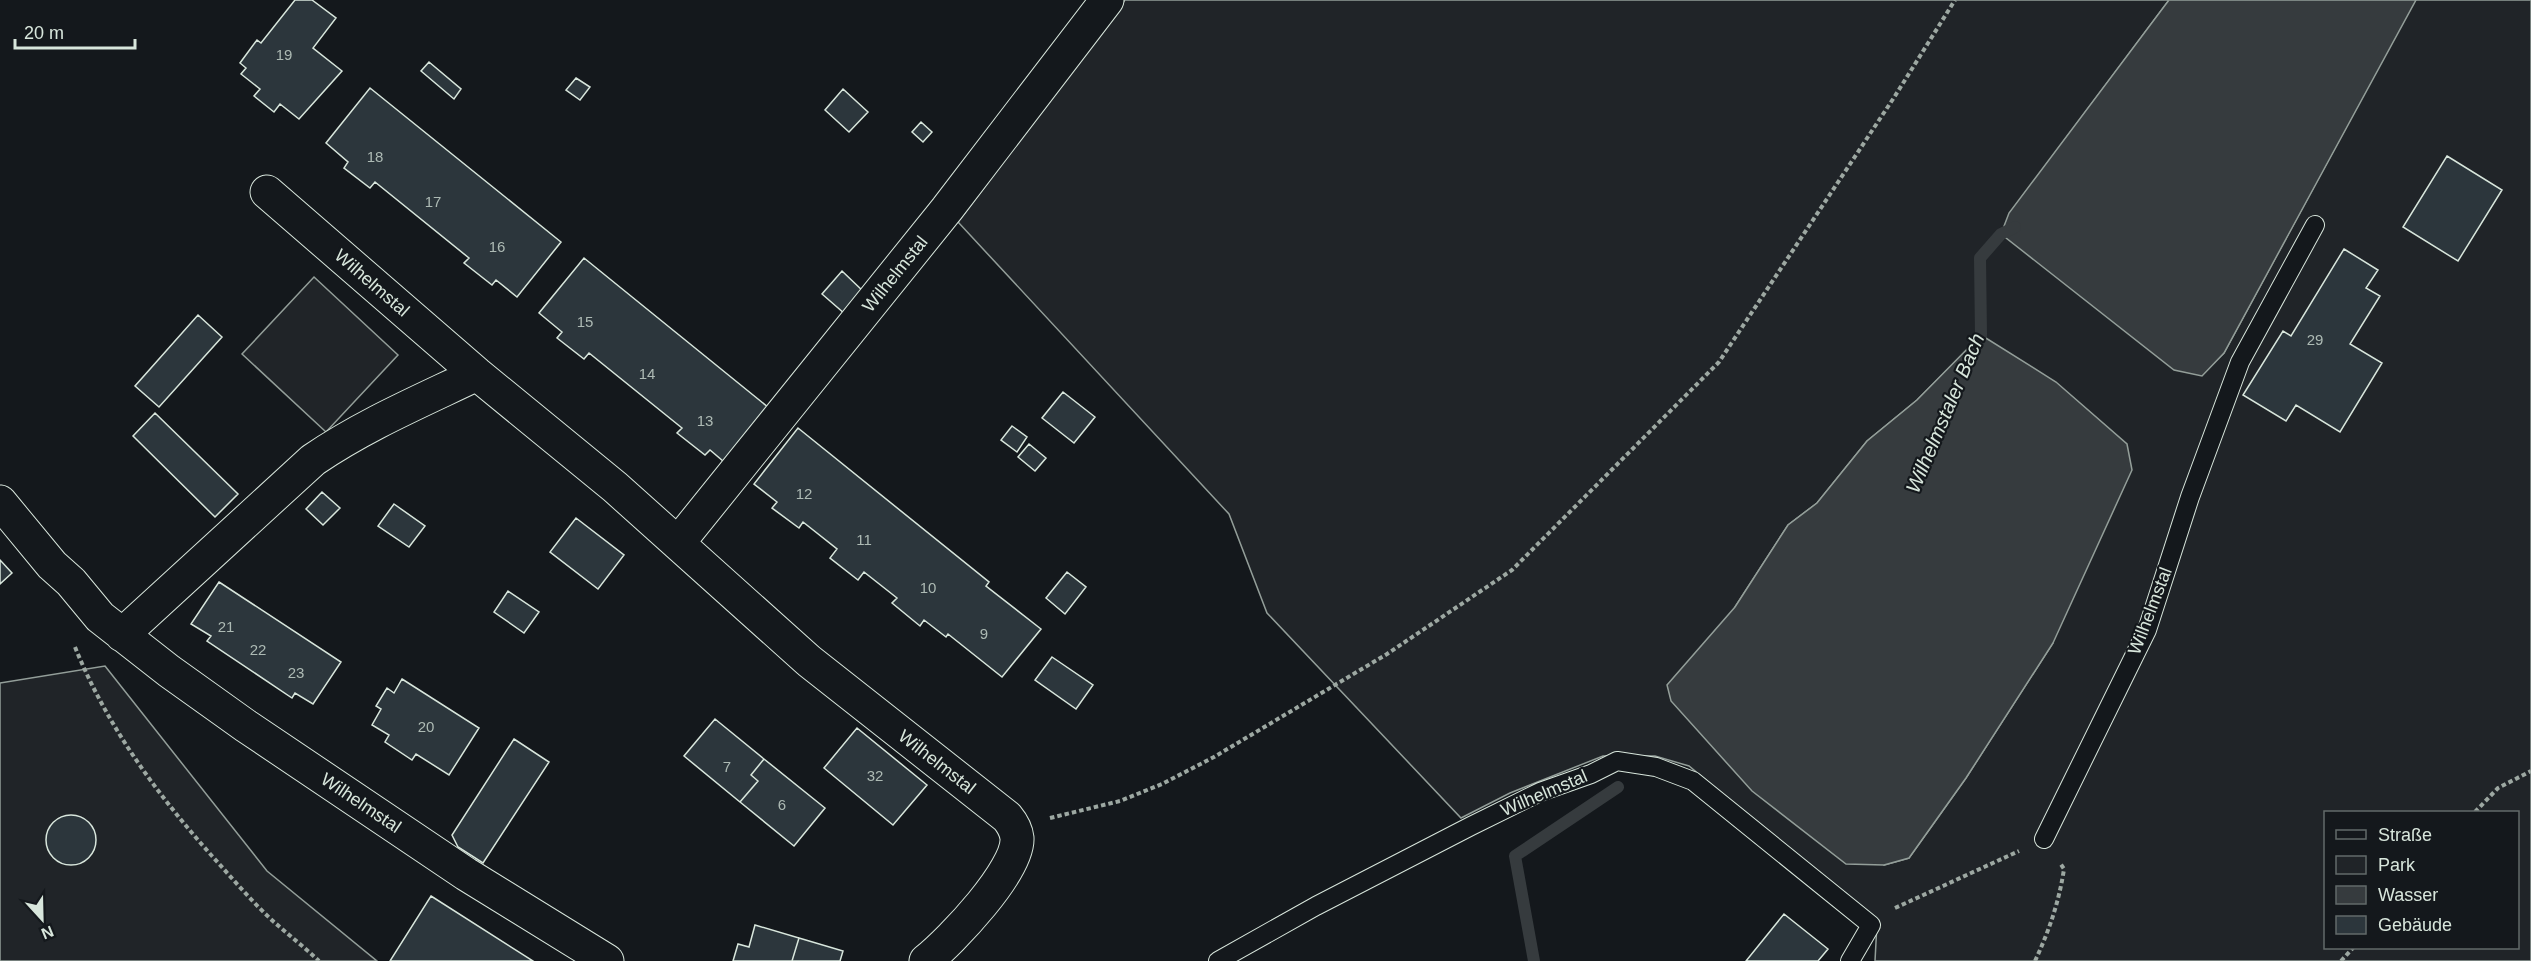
<svg xmlns="http://www.w3.org/2000/svg" width="2531" height="961" font-family="Arial,sans-serif">
<style>
.green{fill:#202428;stroke:#939e99;stroke-width:1.5;fill-rule:evenodd}
.water{fill:#363b3e;stroke:#939e99;stroke-width:1.5}
.lines{fill:none;stroke-linecap:round;stroke-linejoin:round}
.stream{stroke:#363b3e;stroke-width:12}
.building{fill:#2c363c;stroke:#d8e6dc;stroke-width:1.5}
.service-casing{stroke:#d8e6dc;stroke-width:20}
.minor-casing{stroke:#d8e6dc;stroke-width:35}
.path{stroke:#9da8a2;stroke-width:4;stroke-dasharray:4.5 3;stroke-linecap:butt}
.service{stroke:#14181c;stroke-width:18}
.minor{stroke:#14181c;stroke-width:33}
.labels{text-anchor:middle;stroke-width:4.5;stroke-linejoin:round;paint-order:stroke}
.number-label{font-size:15px;fill:#adbab4}
.street-label{font-size:18px;fill:#d8e6dc;stroke:#14181c}
.water-label{font-size:20px;font-style:italic;fill:#d8e6dc;stroke:#14181c}
</style>
<rect width="100%" height="100%" fill="#14181c"/>
<path class="green" d="M1125 0H2169L2010 213 2201 375 2224 353 2415 0H2531V961H1875L1877 923 1689 766 1655 756H1603L1510 793 1461 818 1267 613 1229 514 958 222ZM1982 335 2053 643 1966 778 1909 858 1884 865 1735 607 1788 525 1817 503 1867 441 1917 400ZM2326 812H2518V948H2326Z
M314 277 398 355 326 432 242 354Z
M105 666 267 871 377 961H0V683Z"/>
<path class="water" d="M2169 0H2416L2224 353 2202 376 2174 370 2001 234 2009 213Z
M1981 335 2056 382 2127 444 2132 470 2053 643 1966 778 1909 858 1884 865 1846 864 1752 791 1671 701 1667 685 1735 607 1788 525 1817 503 1867 441 1917 400Z"/>
<g class="lines">
<path class="stream" d="M1975 350 1981 335 1980 258 2001 234 2015 227
M1534 961 1515 856 1618 787"/>
</g>
<path class="building" d="M295 0H312L336 18 313 48 342 71 299 119 280 104 274 112 254 96 260 89 241 74 246 68 240 63 257 40 261 43Z
M429 62 461 89 454 99 421 71Z
M576 78 590 87 580 100 566 90Z
M370 88 561 242 517 297 496 280 492 285 464 263 469 258 375 182 370 188 344 168 348 162 326 143Z
M843 89 868 112 849 132 825 110Z
M921 122 932 132 923 142 912 132Z
M2447 156 2502 190 2458 261 2403 227Z
M2344 249 2378 270 2366 288 2380 296 2350 344 2382 363 2340 432 2296 405 2286 421 2243 395 2283 331 2291 336Z
M584 258 774 412 730 467 710 450 705 455 677 433 682 428 589 353 584 359 557 338 562 332 539 313Z
M842 271 865 293 845 314 822 294Z
M198 315 222 337 159 407 135 386Z
M1063 392 1095 417 1074 443 1042 418Z
M155 413 238 494 215 517 133 436Z
M1012 426 1027 437 1017 452 1001 440Z
M798 428 989 582 986 586 1041 629 1002 677 948 634 946 637 924 620 920 626 892 603 897 598 864 572 858 580 830 558 837 549 803 522 799 528 772 508 777 502 754 484Z
M1029 444 1046 458 1035 471 1018 457Z
M322 492 340 508 323 525 306 509Z
M394 504 425 526 409 547 378 526Z
M576 518 624 555 598 589 550 552Z
M0 560 12 573 0 584Z
M1067 572 1086 587 1065 614 1046 598Z
M219 582 341 662 313 704 295 693 292 698 207 641 211 636 191 624Z
M508 591 539 612 524 633 494 612Z
M1052 657 1093 685 1076 709 1035 680Z
M402 679 479 728 449 775 416 754 412 760 385 742 389 735 372 725 381 709 376 706 387 688 394 693Z
M715 719 764 759 751 775 758 781 740 802 684 756Z
M857 728 927 785 893 825 824 768Z
M514 739 549 762 483 863 458 847 452 835Z
M764 759 825 808 794 846 740 802 758 781 751 775Z
M46 840a25 25 0 1 1 50 0a25 25 0 1 1-50 0Z
M431 896 533 961H390Z
M1784 914 1828 949 1818 961H1746Z
M755 925 799 938 792 961H733L738 944 749 947Z
M799 938 843 951 840 961H792Z"/>
<g class="lines">
<defs>
<path id="service" d="M2044 839 2147 630 2190 497 2240 362 2315 225
M1218 961 1316 906 1471 826 1540 792 1591 774 1617 761 1656 767 1693 781 1871 925 1850 961"/>
<path id="minor" d="M267 192 477 374 615 487 809 661 1007 817C1012 823 1016 829 1017 838 1019 870 951 941 926 961
M0 502 52 565 71 582 100 617 169 671 246 726 466 874 607 961
M678 543 947 209 1107 0
M122 635 313 460C364 425 421 401 477 374"/>
</defs>
<use href="#service" class="service-casing"/>
<use href="#minor" class="minor-casing"/>
<path class="path" d="M75 647C107 726 156 793 212 856 232 878 252 902 274 922 289 935 305 948 319 961
M2475 812 2498 788 2531 771
M1050 818 1120 801 1162 784 1214 757 1387 654 1512 570 1719 362 1895 96 1955 0
M1895 908 2019 851
M2035 961C2049 931 2059 902 2064 869L2060 863
M2341 961 2353 948"/>
<use href="#service" class="service"/>
<use href="#minor" class="minor"/>
</g>
<g class="labels">
<g class="number-label">
<text x="284" y="60">19</text>
<text x="375" y="162">18</text>
<text x="433" y="207">17</text>
<text x="497" y="252">16</text>
<text x="585" y="327">15</text>
<text x="2315" y="345">29</text>
<text x="647" y="379">14</text>
<text x="705" y="426">13</text>
<text x="804" y="499">12</text>
<text x="864" y="545">11</text>
<text x="928" y="593">10</text>
<text x="226" y="632">21</text>
<text x="984" y="639">9</text>
<text x="258" y="655">22</text>
<text x="296" y="678">23</text>
<text x="426" y="732">20</text>
<text x="727" y="772">7</text>
<text x="875" y="781">32</text>
<text x="782" y="810">6</text>
</g>
<g class="street-label">
<text transform="translate(895 274) rotate(-51)" y="6">Wilhelmstal</text>
<text transform="translate(372 283) rotate(41)" y="6">Wilhelmstal</text>
<text transform="translate(2150 611) rotate(-69)" y="6">Wilhelmstal</text>
<text transform="translate(937 762) rotate(38)" y="6">Wilhelmstal</text>
<text transform="translate(1544 793) rotate(-23)" y="6">Wilhelmstal</text>
<text transform="translate(361 803) rotate(34)" y="6">Wilhelmstal</text>
</g>
<g class="water-label">
<text transform="translate(1945 413) rotate(-67)" y="7">Wilhelmstaler Bach</text>
</g>
</g>
<rect x="2324" y="811" width="195" height="138" fill="#14181c" stroke="#626a69" stroke-width="1.5"/>
<rect x="2336" y="830" width="30" height="9" fill="#14181c" stroke="#626a69" stroke-width="1.5"/>
<text x="2378" y="841" font-size="18" fill="#d8e6dc">Straße</text>
<rect x="2336" y="856" width="30" height="18" fill="#202428" stroke="#626a69" stroke-width="1.5"/>
<text x="2378" y="871" font-size="18" fill="#d8e6dc">Park</text>
<rect x="2336" y="886" width="30" height="18" fill="#363b3e" stroke="#626a69" stroke-width="1.5"/>
<text x="2378" y="901" font-size="18" fill="#d8e6dc">Wasser</text>
<rect x="2336" y="916" width="30" height="18" fill="#2c363c" stroke="#626a69" stroke-width="1.5"/>
<text x="2378" y="931" font-size="18" fill="#d8e6dc">Gebäude</text>
<g transform="translate(42 919) rotate(158)" stroke="#14181c" stroke-width="4.5" paint-order="stroke">
<path d="M0-4.5L10 22L0 15L-10 22Z" fill="#d8e6dc"/>
<text y="-9" font-size="16" font-weight="bold" text-anchor="middle" fill="#d8e6dc">N</text>
</g>
<path d="M15 39v9h120v-9" fill="none" stroke="#d8e6dc" stroke-width="3"/>
<text x="24" y="39" font-size="18" fill="#d8e6dc" stroke="#14181c" stroke-width="4.5" paint-order="stroke">20 m</text>
</svg>
